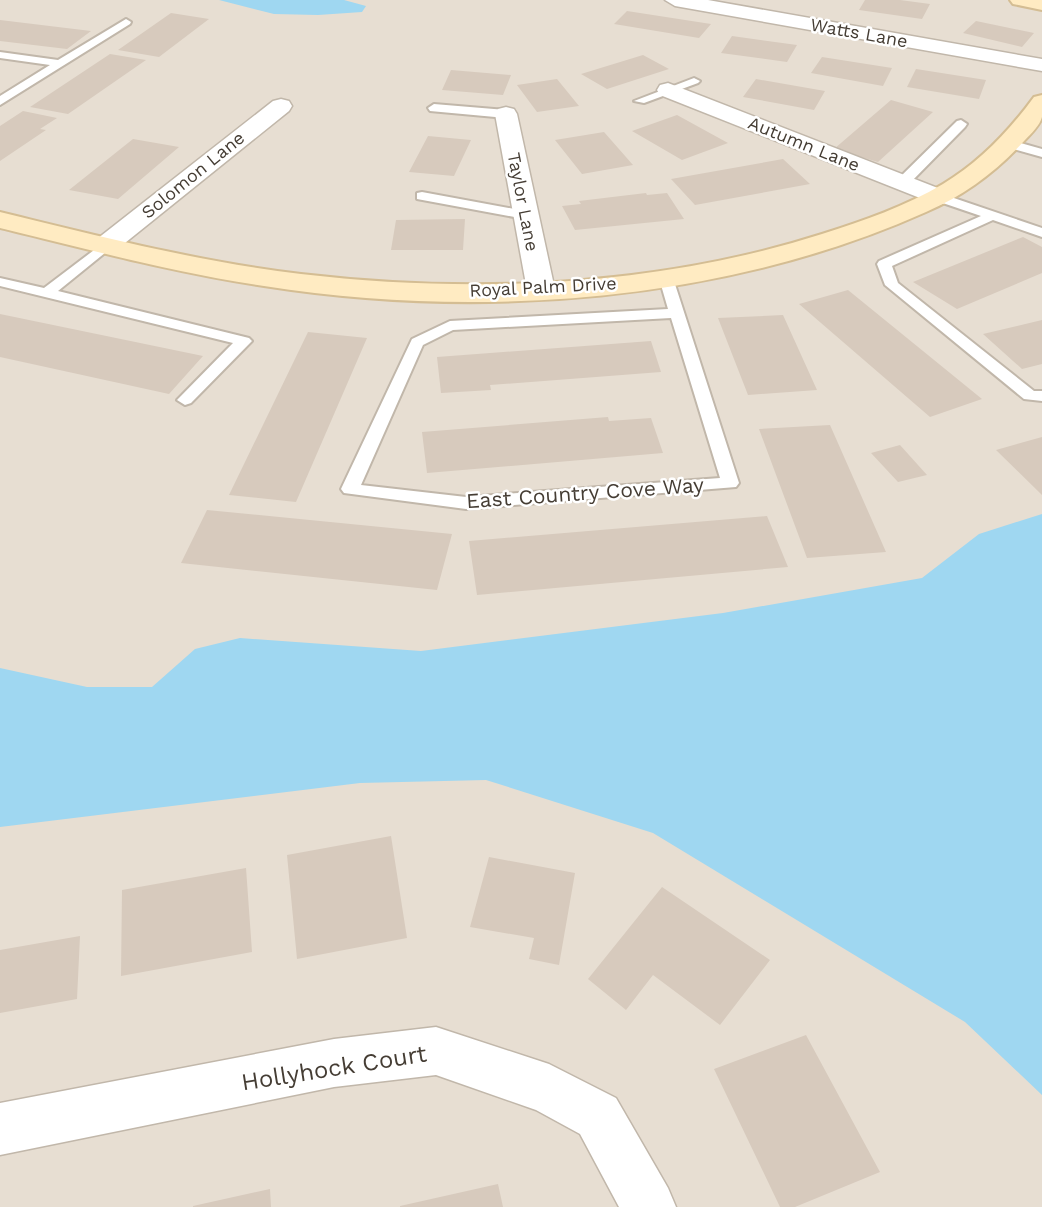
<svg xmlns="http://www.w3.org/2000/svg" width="1042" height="1207" font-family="'Work Sans',sans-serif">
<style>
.residential{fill:#e7ded2}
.water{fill:#9fd7f1}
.building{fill:#d7cabd}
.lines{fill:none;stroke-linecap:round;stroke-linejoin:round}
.lane-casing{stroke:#c1b7aa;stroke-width:4}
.street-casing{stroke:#c1b7aa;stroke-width:3}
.secondary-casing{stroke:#d4bd93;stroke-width:4}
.lane{fill:#fff;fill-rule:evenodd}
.street{fill:#fff;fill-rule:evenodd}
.secondary{fill:#ffebc2;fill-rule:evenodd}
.labels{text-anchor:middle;stroke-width:5;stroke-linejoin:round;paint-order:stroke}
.far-street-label{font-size:18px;fill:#453d34;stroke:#fff}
.street-label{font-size:21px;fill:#453d34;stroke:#fff}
.near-street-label{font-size:24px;fill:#453d34;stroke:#fff}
</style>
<rect width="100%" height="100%" fill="#f3ede5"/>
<path class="residential" d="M0 0H1042V1207H0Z"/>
<path class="water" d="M219 0H344L366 6 362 12 318 15 274 14Z
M1042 514V1095L965 1022 653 833 486 780 360 783 0 827V668L87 687H152L195 649 240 638 421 651 723 613 922 578 979 534Z"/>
<path class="building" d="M865 0H900L930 4 922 19 859 10Z
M627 11 711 24 699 38 614 24Z
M171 13 209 19 159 57 118 50Z
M0 20 91 31 67 49 0 41Z
M976 21 1034 33 1022 47 963 33Z
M732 36 797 45 787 62 721 53Z
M110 54 146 60 68 114 30 107Z
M643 55 669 69 607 89 581 74Z
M822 57 892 68 883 86 811 73Z
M916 69 986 80 979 99 907 87Z
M451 70 511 75 503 95 442 90Z
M557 79 579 106 537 112 517 85Z
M756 79 825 91 814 110 743 97Z
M891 100 933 112 878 162 834 149Z
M23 111 57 118 40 129 46 130 0 161V126Z
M677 115 728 143 682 160 632 131Z
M604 132 633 165 582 174 555 140Z
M428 136 471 140 454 176 409 172Z
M133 139 179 147 118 199 69 190Z
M783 159 810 184 695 205 671 179Z
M646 193 647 195 667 193 684 219 575 230 562 206 581 204 579 201Z
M465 219 463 250H391L396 220Z
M1023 237 1042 247V273L957 309 913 282Z
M848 290 982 399 930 417 799 304Z
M0 314 203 356 169 394 0 357Z
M783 315 817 390 748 395 718 318Z
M1042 320V364L1022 369 983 334Z
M308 332 367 338 296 502 229 495Z
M651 341 661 372 490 385 491 390 441 393 437 357Z
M608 417 609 421 651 418 663 453 427 473 422 432Z
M830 425 886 552 807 558 759 429Z
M1042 437V495L996 450Z
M900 445 927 475 898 482 871 453Z
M207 510 452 534 437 590 181 563Z
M767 516 788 567 477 595 469 541Z
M391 836 407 938 297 959 287 855Z
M489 857 575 873 559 965 529 959 534 938 470 927Z
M246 868 252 952 121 976 122 890Z
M662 887 770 960 720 1025 653 975 626 1010 588 979Z
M80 936 77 999 0 1013V950Z
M806 1035 880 1172 795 1207H780L714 1069Z
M498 1184 503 1207H400V1206Z
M270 1189 271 1207H193V1206Z"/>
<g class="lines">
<defs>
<path id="lane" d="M126 19 131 22 130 24 0 105V96L50 65 0 58V52L58 60Z
M694 78 700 81 698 83 644 103 634 101Z
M434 104 506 110 512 114 506 118 430 111 428 108Z
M961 120 967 124 965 127 907 186H897V180L957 121Z
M1010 140 1042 149V157L1006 147 1004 144Z
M422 192 525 211 532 215 525 219 417 199V193Z
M939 193 1042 228V237L993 220 892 266 898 283 1034 391H1042V401L1024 399 885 285 877 264 879 261 981 216 934 200 932 197Z
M106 241 113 245 111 248 58 291 249 338 252 341 191 403 185 405 177 400 233 343 0 286V278L44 288Z
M666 274 673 278 739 483 736 487 466 509 344 493 341 489 412 339 450 321 668 309 659 278ZM671 318 720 478 466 497 361 485 423 345 453 330Z"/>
<path id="street" d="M665 0H708L1042 59V71L675 6Z
M668 83 948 192 952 197 948 202 939 205 930 202 660 95 657 90 660 85Z
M281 99 289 101 292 106 289 111 115 251 106 253 97 251 93 245 97 239 273 101Z
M506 107 514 109 517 114 555 290 551 296 541 298 531 296 527 290 495 114 498 109Z
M436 1027 549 1064 616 1098 668 1188 676 1207H619L580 1134 536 1110 436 1075 334 1087 0 1155V1103L334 1039Z"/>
<path id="secondary" d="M1010 0H1042V10L1013 4Z
M1042 95C1042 102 1042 111 1042 117 1040 125 1031 134 1025 140 997 171 965 195 926 212 725 302 481 320 264 286 175 273 87 249 0 228V212C99 236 199 262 301 274 473 294 656 287 822 234 863 221 906 206 943 184 980 162 1009 131 1034 97Z"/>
</defs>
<use href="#lane" class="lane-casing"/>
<use href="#street" class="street-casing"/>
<use href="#secondary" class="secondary-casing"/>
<use href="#lane" class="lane"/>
<use href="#street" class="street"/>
<use href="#secondary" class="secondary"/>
</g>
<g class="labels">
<g class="far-street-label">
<text transform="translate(859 33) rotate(10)" y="6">Watts Lane</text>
<text transform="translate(804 144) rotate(22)" y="6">Autumn Lane</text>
<text transform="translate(193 175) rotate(-39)" y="6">Solomon Lane</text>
<text transform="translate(523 202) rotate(79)" y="6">Taylor Lane</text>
<text transform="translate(543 287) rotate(-3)" y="6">Royal Palm Drive</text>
</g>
<g class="street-label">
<text transform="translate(585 493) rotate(-4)" y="7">East Country Cove Way</text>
</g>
<g class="near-street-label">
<text transform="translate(334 1068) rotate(-9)" y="8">Hollyhock Court</text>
</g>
</g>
</svg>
